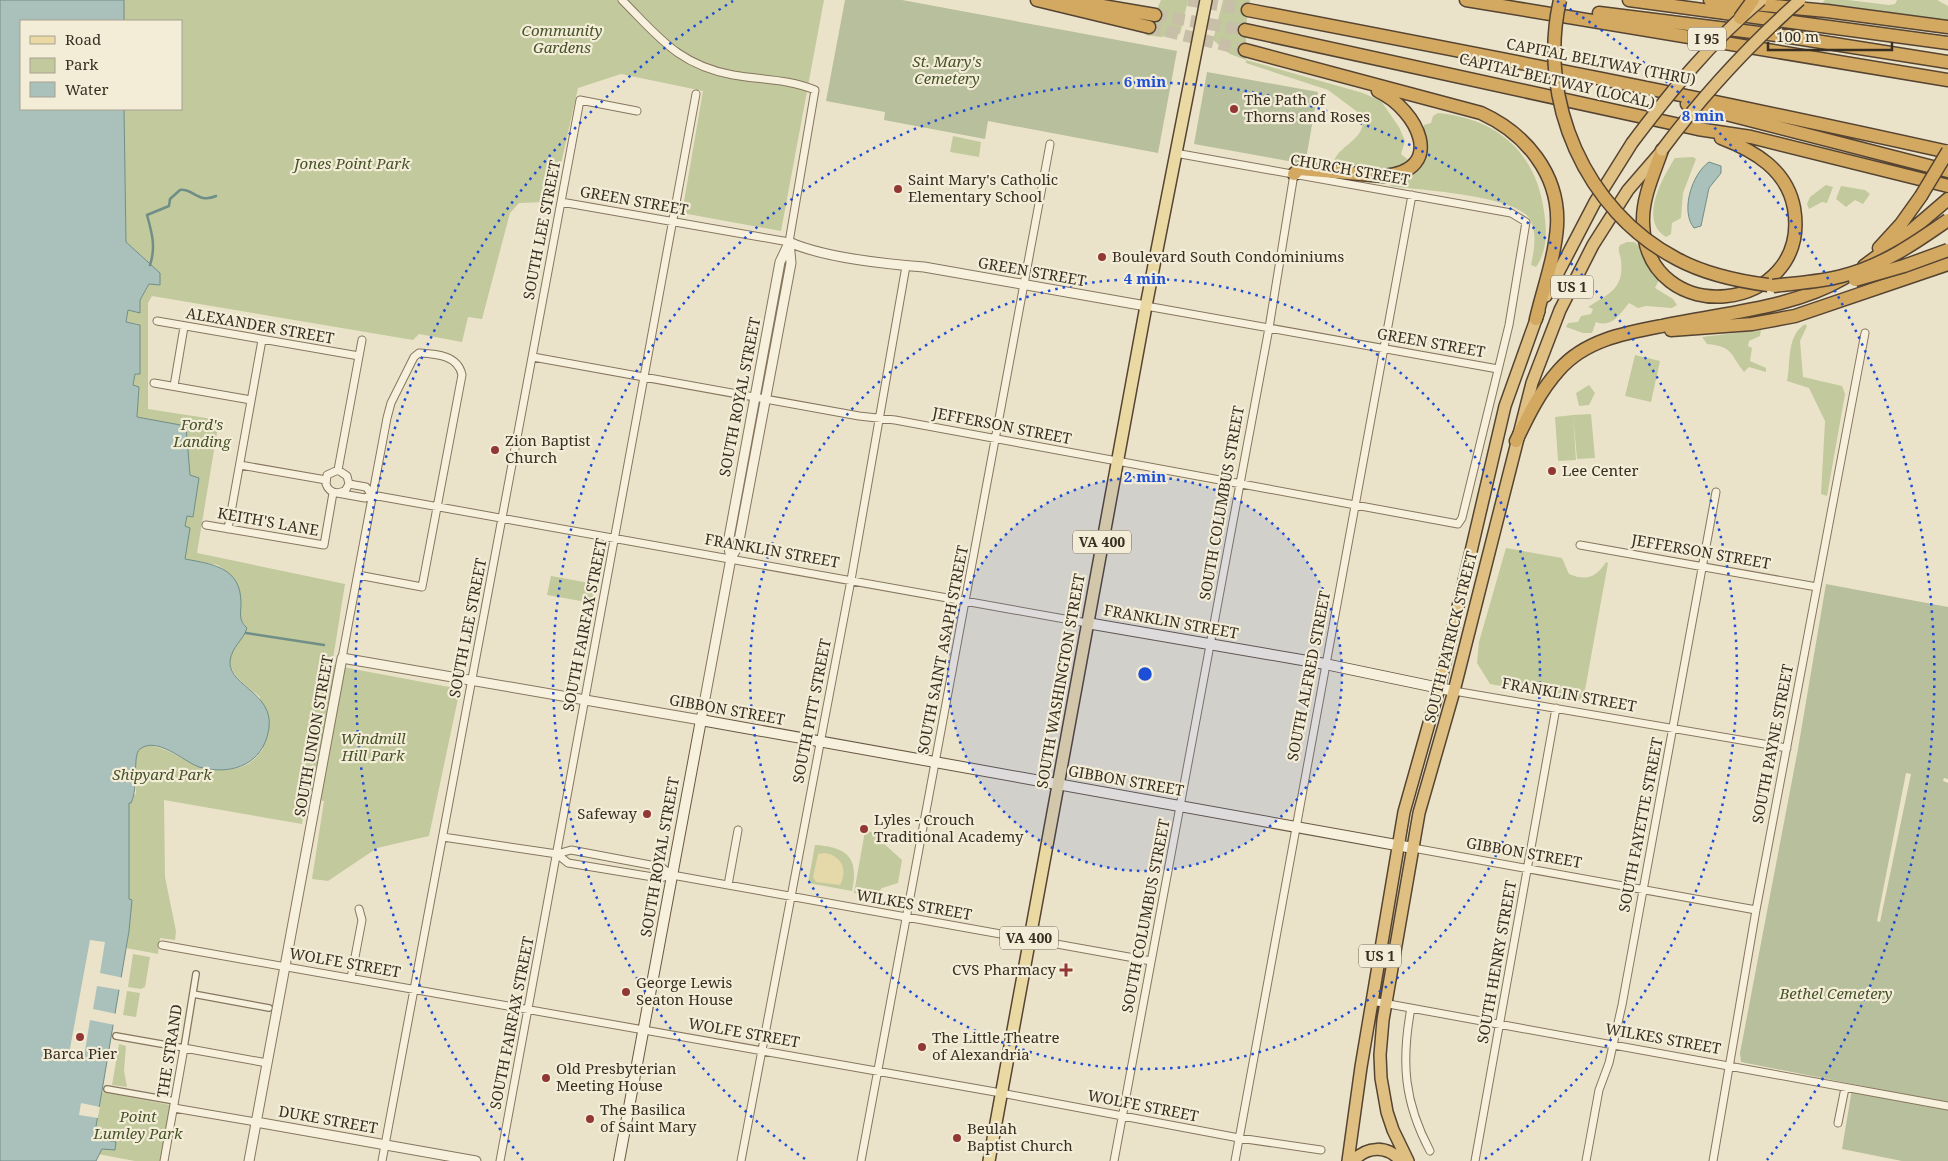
<svg xmlns="http://www.w3.org/2000/svg" width="1948" height="1161" font-family="'Noto Serif',serif">
<style>
.green{fill:#c1c99d}
.sand{fill:#e5d8a9}
.cemetery{fill:#b8bf9c;fill-rule:evenodd}
.water{fill:#a9c0bb;stroke:#708e88}
.pier{fill:#ebe3c9}
.lines{fill:none;stroke-linecap:round;stroke-linejoin:round}
.stream{stroke:#708e88;stroke-width:2.5}
.motorway-tunnel{stroke:#c7bfa7;stroke-width:12;stroke-dasharray:12 6;stroke-linecap:butt}
.pedestrian-casing{stroke:#86765f;stroke-width:8}
.minor-casing{stroke:#86765f;stroke-width:9}
.tertiary-casing{stroke:#86765f;stroke-width:11}
.secondary-casing{stroke:#685742;stroke-width:12}
.primary-casing{stroke:#554432;stroke-width:14}
.trunk-casing{stroke:#554432;stroke-width:14}
.motorway-casing{stroke:#554432;stroke-width:15}
.pedestrian{stroke:#f7f0dc;stroke-width:5.5}
.minor{stroke:#f7f0dc;stroke-width:7}
.tertiary{stroke:#f7f0dc;stroke-width:9}
.secondary{stroke:#f7f0dc;stroke-width:10}
.primary{stroke:#ebd9a4;stroke-width:11}
.trunk{stroke:#dfc082;stroke-width:11}
.motorway{stroke:#d3a861;stroke-width:12}
.trunk-bridge-casing{stroke:#554432;stroke-width:14;stroke-linecap:butt}
.motorway-bridge-casing{stroke:#554432;stroke-width:15;stroke-linecap:butt}
.trunk-bridge{stroke:#dfc082;stroke-width:11}
.motorway-bridge{stroke:#d3a861;stroke-width:12}
.ring{fill:none;stroke:#1d4ed8;stroke-width:2.5;stroke-dasharray:2.5 5}
.poi-dot{fill:#913834;stroke:#f3edd8;stroke-width:2}
.labels{text-anchor:middle;stroke-width:4.5;stroke-linejoin:round;paint-order:stroke}
.shield{fill:#f3edd8;stroke:#706758;stroke-width:1}
.shield-label{font-size:14px;font-weight:bold;fill:#382e21}
.park-label{font-size:15px;font-style:italic;fill:#465329;stroke:#f3edd8}
.street-label{font-size:15px;fill:#382e21;stroke:#f3edd8}
.poi-label{font-size:15px;fill:#382e21;stroke:#f3edd8;text-anchor:start}
.centre{fill:#1d4ed8;stroke:#f3edd8;stroke-width:2.5}
.ring-label{font-size:15px;text-anchor:middle;font-weight:bold;fill:#1d4ed8;stroke:#f3edd8;stroke-width:4.5;stroke-linejoin:round;paint-order:stroke}
</style>
<rect width="100%" height="100%" fill="#ebe3c9"/>
<path class="green" d="M124 0H824L781 231 682 213 703 91 621 74 578 88 554 195 546 202 519 203 510 213 482 319 468 317 462 342 419 334 413 340 152 296 148 303V409L219 420 197 553 345 584 332 665 460 689 429 836 377 848 328 881 312 879 324 801 306 798 302 824 164 800 165 877 176 931 175 940 160 938 158 954 126 948 132 900 129 899V802L136 793C136 787 134 758 136 755 145 730 185 763 200 767 214 771 233 771 246 765 253 762 258 755 263 749L260 697C246 685 223 672 232 651 235 642 244 638 247 628L240 619 241 601 228 573 218 565 185 559 190 528 185 527 187 516 192 517 186 427 137 417 139 387 133 385 135 374H139V324L126 322 128 310 140 300 149 284 160 285V273L126 242 124 109H181V21H124Z
M1161 0H1188L1180 34 1161 37 1145 35Z
M1223 0H1250L1246 25V60L1363 93 1381 101 1399 127 1405 141 1401 154 1407 159 1405 164C1385 175 1357 166 1335 164L1334 160C1343 143 1366 139 1363 116L1328 90 1246 63V60L1230 54 1213 40Z
M1825 0H1848L1889 5 1895 4 1897 0H1937L1948 6V22L1820 5Z
M1438 113C1501 119 1539 156 1545 219 1547 235 1546 253 1536 267L1531 265C1534 250 1537 236 1531 221 1520 195 1417 190 1389 186L1412 172 1426 138 1423 130 1424 125 1431 123 1433 116Z
M953 136 981 142 979 157 950 152Z
M1693 157 1696 159 1683 193 1681 218 1672 223 1671 234 1666 237C1638 220 1663 177 1675 158Z
M1826 185 1833 187 1827 203 1822 202 1809 209 1807 204 1810 197Z
M1841 186 1865 190 1870 194 1863 204 1855 200 1846 207 1836 199Z
M1627 242H1634C1644 248 1650 269 1659 280L1655 288 1673 299 1677 305 1672 308 1646 306 1638 308 1629 303C1619 315 1612 328 1596 322L1592 333H1583L1566 327 1568 323 1578 322 1581 316 1591 314 1593 309 1588 307C1610 293 1624 289 1621 260 1620 254 1617 250 1620 245Z
M1805 324 1807 326 1800 341 1803 377 1842 386 1845 394 1827 496 1821 494 1825 421 1809 388 1787 381C1791 363 1786 336 1805 324Z
M1761 330 1760 336 1749 341 1748 346 1752 348 1750 361 1766 368V372L1749 367 1744 372C1729 353 1734 347 1707 344L1702 337Z
M1635 355 1660 361 1651 402 1625 396Z
M1589 385 1595 393 1589 405 1579 406 1576 393Z
M1591 414 1595 458 1577 459 1573 415Z
M1573 415 1576 460 1558 461 1555 417Z
M1506 548 1562 558 1569 574C1586 581 1596 578 1606 562L1608 563 1583 701 1490 684 1477 663 1479 642Z
M551 576 595 584 592 603 547 595Z
M865 831 871 832 902 860 898 883 882 888 875 896 854 893Z
M815 845C848 847 859 858 852 891L808 883Z
M133 954 150 957 145 987 141 989 128 987Z
M127 991 140 993 136 1017 123 1015Z
M119 1044 126 1046 124 1071 127 1087 112 1085Z
M102 1092 170 1105 160 1161H135L98 1154 102 1148 94 1138Z"/>
<path class="sand" d="M825 853C842 856 848 870 840 885L816 882 813 877 818 854Z"/>
<path class="cemetery" d="M845 0H902L1177 51 1158 153 988 121 985 139 884 120 885 112 826 101Z
M1207 72 1318 92 1305 164 1194 144Z
M1826 584 1948 607V779L1944 778 1943 781 1948 783V1103L1741 1062 1740 1053 1798 749ZM1906 773 1911 774 1880 922 1877 921Z
M1852 1089 1948 1106V1161H1902L1842 1149Z"/>
<path class="water" d="M0 0H124V21H21V109H124L126 242 160 273V285L149 284 140 300V313L128 310 126 322 140 325V374H135L133 385 139 387 137 417 186 426 190 475 199 478 193 517 187 516 185 526 190 528 185 559C212 564 241 567 241 603 241 613 238 620 247 628 243 641 232 646 230 661 228 688 281 693 267 737 258 767 228 775 199 767 183 761 157 736 140 749 132 755 139 787 131 803H129V899L132 900 129 931 94 1138 116 1142 115 1150 102 1149 96 1161H0Z
M1709 162 1721 166V173L1709 188 1701 226 1694 228C1680 211 1692 174 1709 162Z"/>
<path class="pier" d="M90 940 105 942 100 973 124 978 121 990 97 986 93 1009 117 1014 115 1025 90 1020 84 1057 69 1054Z
M81 1103 100 1107 98 1118 79 1115Z"/>
<g class="lines">
<path class="stream" d="M150 265C156 247 152 233 147 215L169 206 170 199 180 190C193 188 198 204 216 196
M246 633 324 645"/>
<path class="motorway-tunnel" d="M1188 0 1248 10
M1155 15 1245 30
M1149 27 1245 50"/>
<defs>
<path id="pedestrian" d="M193 994 269 1008
M116 1036 184 1048 196 974
M107 1089 175 1101"/>
<path id="minor" d="M561 202 789 242 815 90C788 79 762 80 733 75 678 65 658 36 622 0
M1146 306 1498 369
M157 321 359 356
M533 357 859 416 895 420 1458 524 1462 518 1509 325 1526 222 1511 213 1175 153
M154 383 251 400
M174 386 184 327
M240 465 326 480
M338 470 362 340
M337 493 345 491 349 484 347 476 338 470 327 475 326 484C328 490 331 492 337 493L365 498 372 495 366 487 349 484
M372 495 1087 623
M206 525 324 545 333 493
M228 529 262 340
M1580 545 1817 587
M342 658 387 418 391 403 414 357 419 353C436 354 458 355 462 375L422 587 358 575
M1454 691 1787 748
M443 837 557 854 571 850 661 867 672 875 1151 961
M1413 848 1756 910
M557 854 568 863 659 878 672 875
M728 885 738 830
M162 945 1001 1093 1239 1138 1321 1150
M351 978 362 920 359 909
M1372 1001 1948 1106
M1411 1008C1401 1062 1404 1102 1430 1151
M174 1108 256 1122
M1838 1123 1845 1088
M164 1161 184 1048 267 1063
M382 1161 580 100 637 111
M500 1161 696 94
M741 1161 851 580 906 266
M861 1161 1050 144
M1114 1161 1269 328 1294 174
M1235 1161 1412 195
M1475 1161 1556 708
M1586 1161 1599 1090 1609 1063 1622 1005 1716 492
M1713 1161 1756 910 1865 333"/>
<path id="tertiary" d="M789 242C825 258 885 264 924 267L1146 306
M731 558 728 543 780 262 789 243
M256 1122 476 1161
M249 1161 342 658 701 720 731 558 738 546 791 263 789 242"/>
<path id="secondary" d="M1087 623 1325 664 1454 691
M619 1161 701 720 1413 848"/>
<path id="primary" d="M989 1161 1146 306 1206 0"/>
<path id="trunk" d="M1546 296 1595 202 1632 143
M1348 1161 1361 1067 1404 812 1439 688 1505 406 1539 311
M1353 1161C1367 1146 1387 1145 1401 1161
M1408 1161 1393 1130 1387 1112 1381 1078 1380 1055 1383 1020 1419 813 1454 691 1532 383 1560 310 1593 245 1628 190 1660 153"/>
<path id="motorway" d="M1037 0 1149 27
M1068 0 1155 15
M1466 0 1948 80
M1629 0 1948 43
M1710 0 1827 11 1948 27
M1248 10C1482 55 1716 100 1948 152
M1599 13 1784 36 1948 62
M1245 30 1698 129 1751 137 1948 186
M1245 50 1481 113C1525 133 1560 174 1557 226 1555 257 1543 289 1536 319
M1687 104 1948 171
M1662 150C1654 173 1642 198 1643 223 1646 332 1812 314 1794 208 1787 170 1755 151 1721 138
M1294 174 1299 169 1384 176C1447 170 1418 110 1378 91
M1879 248 1901 224 1921 196
M1864 266 1906 235 1948 199
M1671 330 1752 324 1795 316 1948 264
M1516 441C1528 416 1540 391 1559 370 1585 340 1625 333 1662 326 1721 313 1791 309 1844 278"/>
</defs>
<use href="#pedestrian" class="pedestrian-casing"/>
<use href="#minor" class="minor-casing"/>
<use href="#tertiary" class="tertiary-casing"/>
<use href="#secondary" class="secondary-casing"/>
<use href="#primary" class="primary-casing"/>
<use href="#trunk" class="trunk-casing"/>
<use href="#motorway" class="motorway-casing"/>
<use href="#pedestrian" class="pedestrian"/>
<use href="#minor" class="minor"/>
<use href="#tertiary" class="tertiary"/>
<use href="#secondary" class="secondary"/>
<use href="#primary" class="primary"/>
<use href="#trunk" class="trunk"/>
<use href="#motorway" class="motorway"/>
<defs>
<path id="trunk-bridge" d="M1632 143C1671 91 1711 42 1761 0
M1662 150C1703 95 1748 46 1800 0"/>
<path id="motorway-bridge" d="M1560 0C1537 100 1585 211 1677 259 1705 274 1737 281 1768 285
M1740 18 1753 0
M1921 196 1948 151
M1855 280 1904 266 1948 250
M1773 286C1796 283 1820 282 1842 276 1882 266 1915 243 1948 220"/>
</defs>
<use href="#trunk-bridge" class="trunk-bridge-casing"/>
<use href="#motorway-bridge" class="motorway-bridge-casing"/>
<use href="#trunk-bridge" class="trunk-bridge"/>
<use href="#motorway-bridge" class="motorway-bridge"/>
</g>
<circle cx="1145" cy="674" r="197" fill="#1d4ed8" fill-opacity=".12"/>
<g class="ring">
<circle cx="1145" cy="674" r="197"/>
<circle cx="1145" cy="674" r="395"/>
<path d="M805 1159A592 592 0 1 1 1485 1159"/>
<path d="M523 1160A789 789 0 0 1 733 1M1557 1A789 789 0 0 1 1767 1160"/>
</g>
<g class="poi-dot">
<circle cx="1234" cy="109" r="5"/>
<circle cx="898" cy="189" r="5"/>
<circle cx="1102" cy="257" r="5"/>
<circle cx="495" cy="450" r="5"/>
<circle cx="1552" cy="471" r="5"/>
<circle cx="647" cy="814" r="5"/>
<circle cx="864" cy="829" r="5"/>
<path d="M1063.5 962.5h5v5h5v5h-5v5h-5v-5h-5v-5h5z"/>
<circle cx="626" cy="992" r="5"/>
<circle cx="80" cy="1037" r="5"/>
<circle cx="922" cy="1047" r="5"/>
<circle cx="546" cy="1078" r="5"/>
<circle cx="590" cy="1119" r="5"/>
<circle cx="957" cy="1138" r="5"/>
</g>
<g class="labels">
<g class="shield">
<rect x="1688" y="27.5" width="38" height="23" rx="4"/>
<rect x="1551" y="275.5" width="42" height="23" rx="4"/>
<rect x="1073" y="530.5" width="58" height="23" rx="4"/>
<rect x="1000" y="926.5" width="58" height="23" rx="4"/>
<rect x="1359" y="944.5" width="42" height="23" rx="4"/>
</g>
<g class="shield-label">
<text x="1707" y="44">I 95</text>
<text x="1572" y="292">US 1</text>
<text x="1102" y="547">VA 400</text>
<text x="1029" y="943">VA 400</text>
<text x="1380" y="961">US 1</text>
</g>
<g class="park-label">
<text x="562" y="36">Community<tspan x="562" dy="17">Gardens</tspan></text>
<text x="947" y="67">St. Mary's<tspan x="947" dy="17">Cemetery</tspan></text>
<text x="352" y="169">Jones Point Park</text>
<text x="202" y="430">Ford's<tspan x="202" dy="17">Landing</tspan></text>
<text x="373" y="744">Windmill<tspan x="373" dy="17">Hill Park</tspan></text>
<text x="162" y="780">Shipyard Park</text>
<text x="1836" y="999">Bethel Cemetery</text>
<text x="138" y="1122">Point<tspan x="138" dy="17">Lumley Park</tspan></text>
</g>
<g class="street-label">
<text transform="translate(1601 62) rotate(11)" y="5">CAPITAL BELTWAY (THRU)</text>
<text transform="translate(1557 81) rotate(13)" y="5">CAPITAL BELTWAY (LOCAL)</text>
<text transform="translate(1350 170) rotate(10)" y="5">CHURCH STREET</text>
<text transform="translate(634 201) rotate(10)" y="5">GREEN STREET</text>
<text transform="translate(542 230) rotate(-79)" y="5">SOUTH LEE STREET</text>
<text transform="translate(1032 272) rotate(10)" y="5">GREEN STREET</text>
<text transform="translate(260 326) rotate(10)" y="5">ALEXANDER STREET</text>
<text transform="translate(1431 343) rotate(10)" y="5">GREEN STREET</text>
<text transform="translate(740 397) rotate(-79)" y="5">SOUTH ROYAL STREET</text>
<text transform="translate(1002 426) rotate(11)" y="5">JEFFERSON STREET</text>
<text transform="translate(1222 503) rotate(-80)" y="5">SOUTH COLUMBUS STREET</text>
<text transform="translate(268 522) rotate(10)" y="5">KEITH'S LANE</text>
<text transform="translate(772 551) rotate(10)" y="5">FRANKLIN STREET</text>
<text transform="translate(1701 552) rotate(10)" y="5">JEFFERSON STREET</text>
<text transform="translate(1171 622) rotate(10)" y="5">FRANKLIN STREET</text>
<text transform="translate(585 625) rotate(-79)" y="5">SOUTH FAIRFAX STREET</text>
<text transform="translate(468 628) rotate(-79)" y="5">SOUTH LEE STREET</text>
<text transform="translate(1451 637) rotate(-76)" y="5">SOUTH PATRICK STREET</text>
<text transform="translate(943 650) rotate(-79)" y="5">SOUTH SAINT ASAPH STREET</text>
<text transform="translate(1309 676) rotate(-79)" y="5">SOUTH ALFRED STREET</text>
<text transform="translate(1061 681) rotate(-80)" y="5">SOUTH WASHINGTON STREET</text>
<text transform="translate(1569 695) rotate(10)" y="5">FRANKLIN STREET</text>
<text transform="translate(727 710) rotate(10)" y="5">GIBBON STREET</text>
<text transform="translate(812 711) rotate(-79)" y="5">SOUTH PITT STREET</text>
<text transform="translate(314 736) rotate(-80)" y="5">SOUTH UNION STREET</text>
<text transform="translate(1773 744) rotate(-79)" y="5">SOUTH PAYNE STREET</text>
<text transform="translate(1126 781) rotate(10)" y="5">GIBBON STREET</text>
<text transform="translate(1641 825) rotate(-79)" y="5">SOUTH FAYETTE STREET</text>
<text transform="translate(1524 853) rotate(10)" y="5">GIBBON STREET</text>
<text transform="translate(660 857) rotate(-80)" y="5">SOUTH ROYAL STREET</text>
<text transform="translate(914 905) rotate(10)" y="5">WILKES STREET</text>
<text transform="translate(1146 916) rotate(-79)" y="5">SOUTH COLUMBUS STREET</text>
<text transform="translate(1497 962) rotate(-80)" y="5">SOUTH HENRY STREET</text>
<text transform="translate(345 963) rotate(10)" y="5">WOLFE STREET</text>
<text transform="translate(512 1023) rotate(-79)" y="5">SOUTH FAIRFAX STREET</text>
<text transform="translate(744 1033) rotate(10)" y="5">WOLFE STREET</text>
<text transform="translate(1663 1039) rotate(10)" y="5">WILKES STREET</text>
<text transform="translate(170 1051) rotate(-81)" y="5">THE STRAND</text>
<text transform="translate(1143 1106) rotate(11)" y="5">WOLFE STREET</text>
<text transform="translate(328 1120) rotate(10)" y="5">DUKE STREET</text>
</g>
<g class="poi-label">
<text x="1244" y="105">The Path of<tspan x="1244" dy="17">Thorns and Roses</tspan></text>
<text x="908" y="185">Saint Mary's Catholic<tspan x="908" dy="17">Elementary School</tspan></text>
<text x="1112" y="262">Boulevard South Condominiums</text>
<text x="505" y="446">Zion Baptist<tspan x="505" dy="17">Church</tspan></text>
<text x="1562" y="476">Lee Center</text>
<text x="637" y="819" text-anchor="end">Safeway</text>
<text x="874" y="825">Lyles - Crouch<tspan x="874" dy="17">Traditional Academy</tspan></text>
<text x="1056" y="975" text-anchor="end">CVS Pharmacy</text>
<text x="636" y="988">George Lewis<tspan x="636" dy="17">Seaton House</tspan></text>
<text x="932" y="1043">The Little Theatre<tspan x="932" dy="17">of Alexandria</tspan></text>
<text x="80" y="1059" text-anchor="middle">Barca Pier</text>
<text x="556" y="1074">Old Presbyterian<tspan x="556" dy="17">Meeting House</tspan></text>
<text x="600" y="1115">The Basilica<tspan x="600" dy="17">of Saint Mary</tspan></text>
<text x="967" y="1134">Beulah<tspan x="967" dy="17">Baptist Church</tspan></text>
</g>
</g>
<circle cx="1145" cy="674" r="8" class="centre"/>
<g class="ring-label">
<text x="1145" y="87">6 min</text>
<text x="1703" y="121">8 min</text>
<text x="1145" y="284">4 min</text>
<text x="1145" y="482">2 min</text>
</g>
<rect x="20" y="20" width="162" height="90" fill="#f3edd8" stroke="#a8a18f"/>
<rect x="30" y="36" width="25" height="8" fill="#ebd9a4" stroke="#a8a18f"/>
<text x="65" y="45" font-size="15" fill="#382e21">Road</text>
<rect x="30" y="58" width="25" height="15" fill="#c1c99d" stroke="#a8a18f"/>
<text x="65" y="70" font-size="15" fill="#382e21">Park</text>
<rect x="30" y="82" width="25" height="15" fill="#a9c0bb" stroke="#a8a18f"/>
<text x="65" y="95" font-size="15" fill="#382e21">Water</text>
<path d="M1768 42v8h124v-8" fill="none" stroke="#382e21" stroke-width="2.5"/>
<text x="1776" y="42" font-size="15" fill="#382e21" stroke="#f3edd8" stroke-width="4" paint-order="stroke">100 m</text>
</svg>
